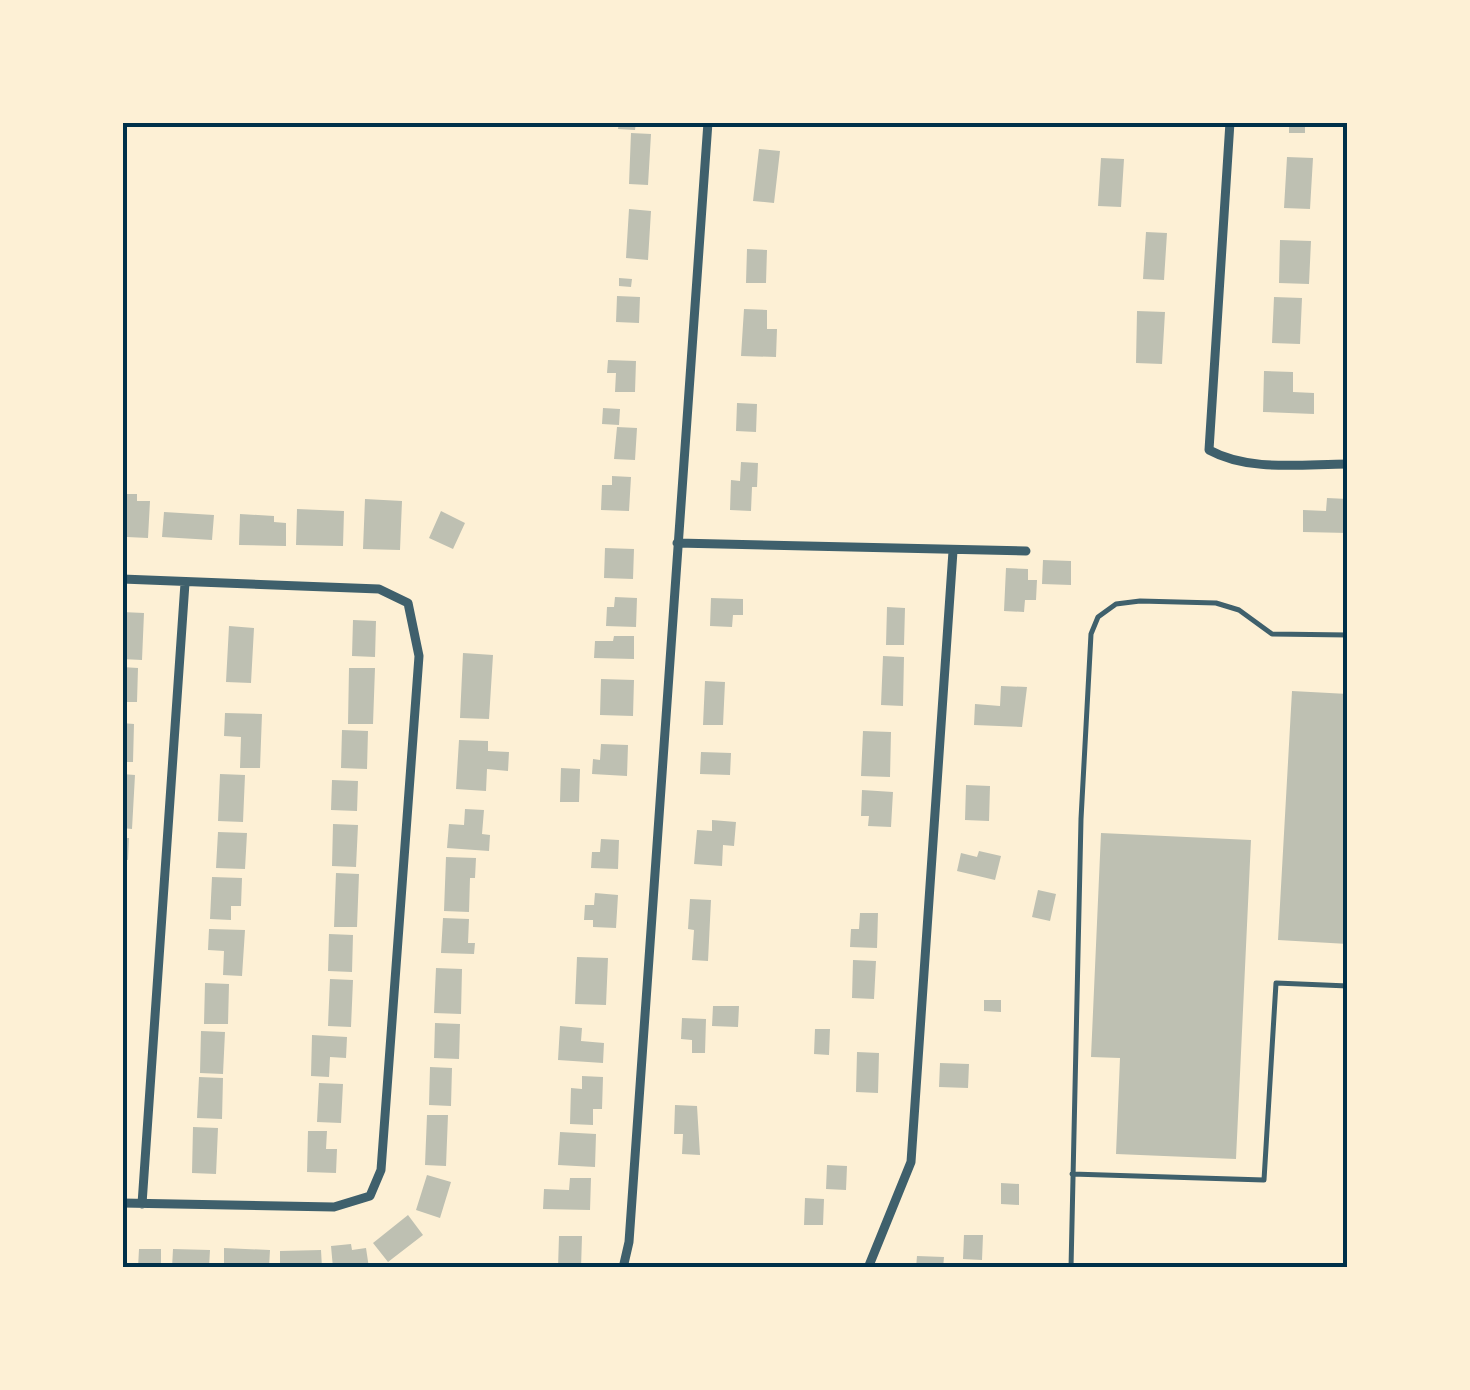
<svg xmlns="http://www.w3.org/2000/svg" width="1470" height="1390" font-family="Arial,sans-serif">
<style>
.building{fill:#bec0b2}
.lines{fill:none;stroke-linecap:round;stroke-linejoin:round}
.service{stroke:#3f606c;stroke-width:5}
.minor{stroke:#3f606c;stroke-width:9}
.neatline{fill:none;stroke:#003049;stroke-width:4}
</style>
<rect width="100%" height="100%" fill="#fdf0d5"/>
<path class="building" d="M619 122H636L635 130 618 129Z
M1289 122H1305V133H1289Z
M631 133 651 134 648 185 629 184Z
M759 149 780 151 774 203 753 201Z
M1287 157 1313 158 1310 209 1284 208Z
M1101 158 1124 159 1121 207 1098 206Z
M629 209 651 211 648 260 626 258Z
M1146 232 1167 233 1164 280 1143 279Z
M1280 240 1311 241 1309 284 1279 283Z
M747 249 767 250 766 283H746Z
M619 278 632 279 631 287 619 286Z
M617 296 640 297 639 323 616 322Z
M1274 297 1302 298 1300 344 1272 343Z
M744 309 767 310V329H777L776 357 741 356Z
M1137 311 1165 312 1162 364 1136 363Z
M608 360 636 361 635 392H615L616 373H607Z
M1264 371 1293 372V392L1314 393V414L1263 412Z
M737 403 757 404 756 432 736 431Z
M603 408 620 409 619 425 602 424Z
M617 427 637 428 635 460 614 459Z
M741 462 758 463 757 487H752L751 511 730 510 731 480 740 481Z
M612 476 631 477 629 511 601 510 602 485H612Z
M122 494H137V501H150L148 538 127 537V531H122Z
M1327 498 1348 499V533L1303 532V510L1326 511Z
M365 499 402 501 400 550 363 549Z
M297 509 344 511 343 546 296 545Z
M441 511 465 523 453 549 429 538Z
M164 512 214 515 212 540 162 537Z
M240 514 274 516V522L286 523V546L239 545Z
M605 548 634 549 633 579 604 578Z
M1043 560 1071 561V585L1042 584Z
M1006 568 1028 569V580H1037L1036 600H1025L1024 612 1004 611Z
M615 597 637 598 636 627 606 626 607 607H614Z
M711 598 743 599V615H733L732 627 710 626Z
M887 607 905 608 904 645H886Z
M122 612 144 613 142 660 122 659Z
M353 620 376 621 375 657 352 656Z
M229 626 254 628 251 683 226 682Z
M614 636H634V659L594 658 595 641H613Z
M463 653 493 655 489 719 460 718Z
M883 656 904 657 903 706 881 705Z
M122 667 138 668 137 702H122Z
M349 668H375L373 724H348Z
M601 679 634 680 633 716 600 715Z
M705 681 725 682 723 725H703Z
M1001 686 1027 687 1022 727 974 725 975 704 1000 706Z
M1292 691 1348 694V944L1278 940Z
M225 713 262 714 260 768H240L241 737 224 736Z
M122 723 134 724 133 762H122Z
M342 730 368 731 367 769 341 768Z
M863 731 891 732 890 777 861 776Z
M459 740 488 741V751L509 752 508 771 487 769 486 791 456 789Z
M601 744 628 745 627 776 592 774 593 759 600 760Z
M701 752 731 753 730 775 700 774Z
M561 768 580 769 579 802H560Z
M122 774 135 775 132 829 122 828Z
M220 774 245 775 243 822 218 821Z
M332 780 358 781 357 811 331 810Z
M966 785 990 786 989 821 965 820Z
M862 790 893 792 891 827 868 826 869 816H861Z
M465 809 484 810 482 834 490 835 489 851 447 848 449 824 464 825Z
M712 820 736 822 734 846 723 845 722 866 694 864 697 830 712 831Z
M333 824 358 825 356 867 332 866Z
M218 832 247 833 245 869 216 868Z
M1101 833 1251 840 1236 1159 1116 1154 1120 1058 1091 1057Z
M122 838H129L128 860 122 859Z
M601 839 619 840 618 869 591 868 592 852H600Z
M979 851 1001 856 995 880 957 871 961 853 977 857Z
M446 857 476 858 475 878H470L469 912 444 911Z
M336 873 359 874 357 927H334Z
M212 877 242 878 241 906H231V920L210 919Z
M1038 890 1056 894 1050 921 1032 917Z
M595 893 618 895 616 928 593 927V920H584L585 905H594Z
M690 899 711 900 708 961 692 960 694 930 688 929Z
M860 913H878L877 948 850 947 851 929H859Z
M443 918 469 919 468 943H475L474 954 441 953Z
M209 929 245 930 242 976 223 975 224 951 208 950Z
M329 934 353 935 352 972 328 971Z
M577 957 608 958 606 1005 575 1004Z
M853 960 876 961 874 999 852 998Z
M436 968 462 969 461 1014 434 1013Z
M330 979 353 980 351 1027 328 1026Z
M205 983 229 984 228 1024H204Z
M984 1000H1001V1012L984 1011Z
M713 1006H739L738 1027 712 1026Z
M682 1018 706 1019 705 1053H692V1040L681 1039Z
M435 1023 460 1024 459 1059 434 1058Z
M560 1026 582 1028 581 1041 604 1043 603 1063 558 1060Z
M815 1029H830L829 1055 814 1054Z
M201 1031 225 1032 223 1074 200 1073Z
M312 1035 347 1037 346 1058 330 1057 329 1077 311 1076Z
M857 1052 879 1053 878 1093 856 1092Z
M940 1063 969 1064 968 1088 939 1087Z
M430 1067 452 1068 451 1106 429 1105Z
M582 1076 603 1077 602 1109H593V1125L570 1124 571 1088 582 1089Z
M199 1077 223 1078 222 1119 197 1118Z
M319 1083 343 1084 341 1123 317 1122Z
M675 1105 697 1106 700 1155 682 1154 683 1134H674Z
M427 1115H448L446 1166 425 1165Z
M193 1127 218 1128 216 1174 192 1173Z
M308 1131H327L326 1149H337L336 1173 307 1172Z
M560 1132 596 1134 595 1167 558 1165Z
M827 1165 847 1166 846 1190 826 1189Z
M427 1175 451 1182 440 1218 416 1210Z
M570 1178H591L590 1210 543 1209 544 1189 569 1190Z
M1001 1183 1019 1184V1205L1001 1204Z
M805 1198 824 1199 823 1225H804Z
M408 1215 423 1235 388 1262 373 1243Z
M964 1235H983L982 1260 963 1259Z
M559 1236H582L581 1268H558Z
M351 1244 352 1250 366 1248 369 1268H333L331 1246Z
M224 1248 270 1250 269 1268H224Z
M139 1249H161V1268H138Z
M173 1249 210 1250 209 1268H172Z
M321 1250 322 1268H280V1251Z
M917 1256 944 1257 943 1268H916Z"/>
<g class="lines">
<path class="service" d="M1072 1174 1264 1180 1276 983 1348 986
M1071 1268 1081 819 1091 634 1098 617 1116 604 1140 601 1216 603 1239 610 1272 634 1348 635"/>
<path class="minor" d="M1230 122 1209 450C1249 472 1302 464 1348 464
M677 543 1026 551
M122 579 379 589 408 603 419 656 381 1170 370 1196 334 1207 122 1203
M142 1204 185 583
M623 1268 629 1242 708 122
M868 1268 911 1162 953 551"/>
</g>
<rect width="1470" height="1390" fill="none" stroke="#fdf0d5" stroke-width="250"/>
<rect x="125" y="125" width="1220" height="1140" class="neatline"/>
</svg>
